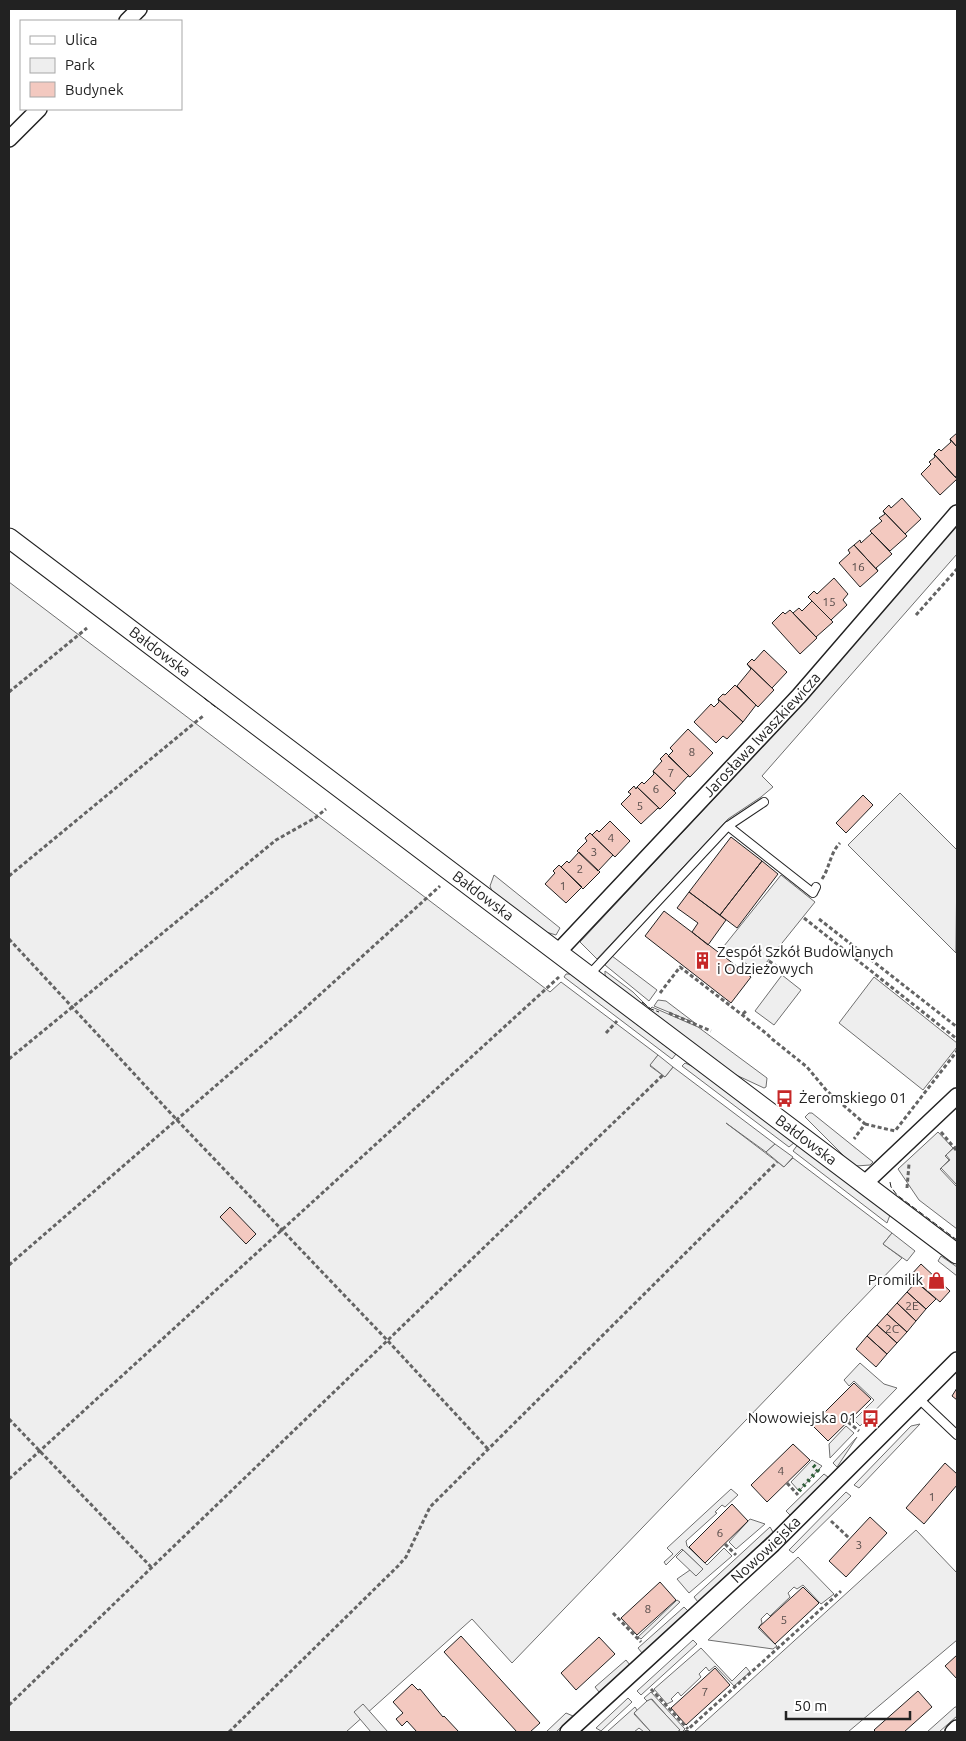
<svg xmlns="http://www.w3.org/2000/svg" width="966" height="1741" font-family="Ubuntu,sans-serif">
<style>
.green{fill:#eee;stroke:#6f6f6f}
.parking{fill:#ededed;stroke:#6f6f6f}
.building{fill:#f3c9c0;stroke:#222}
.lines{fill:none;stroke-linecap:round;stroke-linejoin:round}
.service-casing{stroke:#222;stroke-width:10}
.minor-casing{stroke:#222;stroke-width:18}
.tertiary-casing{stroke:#222;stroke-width:21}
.path{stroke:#646464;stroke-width:3;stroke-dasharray:4 2.5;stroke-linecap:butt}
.service{stroke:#fff;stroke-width:8}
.minor{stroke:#fff;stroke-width:15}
.tertiary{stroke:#fff;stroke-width:19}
.hedge{stroke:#2f5e38;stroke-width:4;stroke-dasharray:2.5 4;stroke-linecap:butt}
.fence{stroke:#222;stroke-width:1;stroke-dasharray:6 2.5;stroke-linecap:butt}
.labels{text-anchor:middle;stroke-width:4;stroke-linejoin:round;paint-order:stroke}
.number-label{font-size:12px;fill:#564c4a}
.street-label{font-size:15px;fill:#222;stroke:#fff}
.poi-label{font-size:15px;fill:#222;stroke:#fff;text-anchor:start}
</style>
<rect width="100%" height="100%" fill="#fff"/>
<path class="green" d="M957 525V554L762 776 773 787 761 797 728 819 597 959 580 942 793 714Z
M9 582 550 992 561 982 658 1055 650 1066 665 1077 673 1067 775 1144 766 1152 726 1123 784 1167 793 1158 892 1233 883 1244 902 1258 512 1663 472 1619 346 1732H9Z
M900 793 957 850 956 953 848 845Z
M494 875 560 928 556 935 546 932 492 891 490 886Z
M612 956 657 990 649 1001 605 965Z
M605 971 633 992 650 1009 652 1007 698 1027 767 1078 766 1087 764 1088 734 1074 611 981 605 975Z
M566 974H571L676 1054 672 1059 564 977Z
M782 975 801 990 774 1025 755 1011Z
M874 977 957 1043V1047L923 1090 839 1023Z
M658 1000 666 1001 695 1023 654 1006Z
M685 1063 694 1067 795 1142 789 1147 682 1066Z
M809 1113H812L873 1162 870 1165 856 1166 850 1162 805 1117Z
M938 1132 953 1148 945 1156 949 1160 940 1169 957 1187V1229L919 1200 898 1169Z
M799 1143 890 1215 887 1223 793 1151Z
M941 1256 957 1267V1276L938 1261Z
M860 1363 884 1384 897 1388 860 1426 854 1420 874 1400 854 1381 849 1386 844 1380Z
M920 1424 859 1488 854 1485 911 1426Z
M846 1426 854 1433 830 1458 829 1444Z
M857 1437 837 1467 833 1463Z
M812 1460 822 1466 799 1491 791 1482Z
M731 1489 738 1495 725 1507 722 1505 715 1512 717 1513 686 1541 687 1546 707 1565 724 1548 732 1556 689 1593 677 1579 690 1570 703 1569 682 1549 666 1565 664 1562 673 1554 667 1548Z
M846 1492 851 1496 793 1553 789 1550Z
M750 1519 765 1524 736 1549 729 1542Z
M770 1527 773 1532 698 1602 694 1597Z
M916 1530 957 1573V1640L848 1732H694Z
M798 1557 834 1594 821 1604 803 1585 797 1589 794 1587 788 1593 790 1597 770 1616 767 1613 761 1619 762 1623 758 1628 777 1646 773 1649 708 1640Z
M677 1600 680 1602 641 1639 638 1637Z
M693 1640 697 1644 641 1695 637 1691Z
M701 1648 732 1681 746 1667 750 1672 734 1686 715 1666 709 1671 706 1667 699 1674 701 1677 681 1696 678 1692 671 1699 673 1701 667 1704 654 1689Z
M651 1692 685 1729 682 1732H677L679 1730 652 1699 647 1701 644 1698Z
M628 1698 632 1702 601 1731 596 1728Z
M635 1707 637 1710 634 1714 651 1732H644L639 1728 634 1732H607Z
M955 1707H957V1716L939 1732H927Z
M566 1713 573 1716 556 1732H546Z"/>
<path class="parking" d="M781 875 815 902 758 973 724 946Z
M658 1055 673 1067 665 1077 650 1065Z
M775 1144 793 1157 784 1167 766 1152Z
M957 1145V1185L941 1168 950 1160 946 1155Z
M892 1233 915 1251 907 1261 883 1244Z
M824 1474 828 1477 790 1515 786 1511Z
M683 1550 703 1569 696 1576 676 1557Z
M684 1607 688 1611 642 1653 638 1648Z
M626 1660 630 1665 599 1692 595 1687Z
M651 1699 680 1730 677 1732H651L634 1713 647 1701Z
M363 1704 388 1732H371L354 1712Z"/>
<path class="building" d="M957 433V447L950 439Z
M950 439 957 447V476L955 477 934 454 939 449 941 451 951 442Z
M934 454 957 479 940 495 921 474 931 464 929 462 935 457Z
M902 498 921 519 905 534 907 536 883 511 889 505 891 508Z
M883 511 907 536 890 551 870 531 882 521 879 518 885 514Z
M870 531 892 554 876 568 878 571 854 545 860 540 861 543 872 533Z
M854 545 878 571 860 587 839 563 850 553 848 550Z
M834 578 848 594 843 600 847 605 831 620 833 622 808 597 814 591 817 594Z
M808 597 833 622 816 637 793 613 799 608 802 611 812 601Z
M790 610 817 638 800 654 772 623 783 612 785 614Z
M764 650 787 672 772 688 747 664 752 659 754 661Z
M747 664 774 690 758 707 737 686 751 669Z
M735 685 758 707 756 705 743 722 718 699 723 694 725 695Z
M718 699 743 722 727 739 723 736 716 743 694 722 711 704 714 707 719 702Z
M688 729 713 753 690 777 668 756 673 751 670 748Z
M666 753 690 777 688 776 674 791 653 771 662 761 660 759Z
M653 771 676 793 660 809 637 787 642 782 644 784 654 774Z
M634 786 636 789 637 787 660 809 658 808 641 824 621 804 631 794 628 792Z
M863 795 873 805 846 833 836 823Z
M610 821 630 841 615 857 592 835 597 830 599 832Z
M590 833 613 855 598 871 577 851 587 841 585 838Z
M731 837 762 861 720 915 689 892Z
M579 852 600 872 583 889 561 867 567 861 569 863Z
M762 861 778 874 737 928 720 915Z
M559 865 582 887 566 903 545 884 555 873 553 871Z
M689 892 726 920 708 945 692 932 698 923 677 908Z
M664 911 751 977 731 1003 645 936Z
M230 1207 256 1234 246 1244 220 1217Z
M921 1264 950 1291 940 1302 910 1276Z
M916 1282 936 1299 926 1309 907 1292Z
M907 1292 926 1309 916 1321 897 1303Z
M897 1303 916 1321 907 1332 887 1314Z
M887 1314 907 1332 897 1343 877 1325Z
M877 1325 897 1343 887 1354 867 1336Z
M867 1336 887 1354 876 1367 856 1349Z
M854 1383 871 1399 828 1441 812 1425Z
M957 1388V1400L952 1396Z
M793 1444 810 1460 767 1502 751 1485Z
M945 1463 957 1474V1485L924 1524 906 1508Z
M732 1504 748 1521 705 1563 689 1547Z
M870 1517 887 1533 846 1577 829 1561Z
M660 1582 676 1600 637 1635 621 1618Z
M803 1587 819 1603 775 1644 759 1627Z
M461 1636 540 1723 530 1732H517L444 1652Z
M599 1637 615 1654 576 1690 561 1673Z
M957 1655V1679L945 1666Z
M715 1668 730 1685 686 1725 671 1708Z
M412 1684 418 1690 420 1689 443 1717 444 1716 459 1732H417L407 1721 402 1726 396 1719 403 1713 393 1702Z
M918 1691 932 1707 904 1732H876L874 1730Z"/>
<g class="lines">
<defs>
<path id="service" d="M728 826 764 802
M589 975 728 826 813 893 816 887
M918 1398 957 1435"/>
<g id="minor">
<path d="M127 21 139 9"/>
<path d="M9 139 39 109"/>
<path id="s1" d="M558 952 799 696 957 513"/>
<path d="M864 1184 957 1096"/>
<path id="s2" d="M568 1732 773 1544 957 1360"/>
<path d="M953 1732 957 1728"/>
</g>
<g id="tertiary">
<path id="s3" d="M9 538 957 1254"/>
</g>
</defs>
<use href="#service" class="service-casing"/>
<use href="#minor" class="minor-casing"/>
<use href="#tertiary" class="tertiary-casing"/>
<path class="path" d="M916 615 957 569
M9 692 87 628
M9 876 203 716
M822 879C830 867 830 853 840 843
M804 918 957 1039
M819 919 957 1027
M9 939 177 1120 388 1341 488 1449
M769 961 779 968
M660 993 680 967 767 1034 772 1039 807 1067 827 1091 865 1124 854 1139
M669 1013 711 1031
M743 1014 747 1010
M606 1033 617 1021
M9 1059 276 840 315 818 326 809
M865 1124 895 1131 957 1051
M941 1132 957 1151
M907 1188 909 1164
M9 1265 294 1018 440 886
M9 1419 152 1568
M848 1422 859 1431
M9 1479 559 977
M787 1483 798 1495
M831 1521 849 1538
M725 1544 736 1555
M613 1613 641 1642
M651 1689 688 1729
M9 1705 663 1075
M229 1732 398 1566 406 1557 430 1507 777 1162
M685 1732 841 1591"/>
<use href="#service" class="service"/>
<use href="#minor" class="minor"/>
<use href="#tertiary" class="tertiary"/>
<path class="hedge" d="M799 1491 818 1470 813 1465"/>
<path class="fence" d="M204 698 218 709
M642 1002 651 1009 659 1012
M890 1182 891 1187 897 1195 957 1240"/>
</g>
<defs>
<symbol id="building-bare" viewBox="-9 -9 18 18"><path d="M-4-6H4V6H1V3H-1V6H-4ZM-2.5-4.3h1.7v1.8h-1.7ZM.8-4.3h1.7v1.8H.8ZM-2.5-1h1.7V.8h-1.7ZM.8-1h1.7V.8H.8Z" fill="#c62828" stroke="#fff" stroke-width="2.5" paint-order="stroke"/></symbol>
<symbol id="bus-bare" viewBox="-9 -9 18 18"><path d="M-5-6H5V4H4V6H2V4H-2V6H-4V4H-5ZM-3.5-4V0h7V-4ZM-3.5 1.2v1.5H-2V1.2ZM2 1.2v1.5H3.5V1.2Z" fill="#c62828" stroke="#fff" stroke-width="2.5" paint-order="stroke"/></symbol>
<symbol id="shop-bare" viewBox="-9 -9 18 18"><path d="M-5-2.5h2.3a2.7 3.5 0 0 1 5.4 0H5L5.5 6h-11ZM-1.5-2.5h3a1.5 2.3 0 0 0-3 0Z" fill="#c62828" stroke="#fff" stroke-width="2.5" paint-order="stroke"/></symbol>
</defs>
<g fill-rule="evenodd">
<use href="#building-bare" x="690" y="948" width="25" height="25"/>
<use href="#bus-bare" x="772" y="1086" width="25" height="25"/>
<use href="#shop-bare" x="924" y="1268" width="25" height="25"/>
<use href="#bus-bare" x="858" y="1406" width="25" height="25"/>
</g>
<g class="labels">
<g class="number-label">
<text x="858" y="571">16</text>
<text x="829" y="606">15</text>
<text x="692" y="756">8</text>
<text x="671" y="777">7</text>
<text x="656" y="793">6</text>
<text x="640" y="810">5</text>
<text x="611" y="842">4</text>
<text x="594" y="856">3</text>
<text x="580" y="873">2</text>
<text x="563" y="890">1</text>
<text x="912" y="1310">2E</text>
<text x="892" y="1333">2C</text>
<text x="781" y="1475">4</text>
<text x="932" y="1501">1</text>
<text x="720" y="1537">6</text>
<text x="859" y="1549">3</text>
<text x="648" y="1613">8</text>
<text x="784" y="1624">5</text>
<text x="705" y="1696">7</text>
</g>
<g class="street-label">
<text dy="5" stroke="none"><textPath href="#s3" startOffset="189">Bałdowska</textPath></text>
<text dy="5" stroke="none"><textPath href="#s1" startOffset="298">Jarosława Iwaszkiewicza</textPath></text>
<text dy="5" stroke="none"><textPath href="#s3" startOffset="594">Bałdowska</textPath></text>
<text dy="5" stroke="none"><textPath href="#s3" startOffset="999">Bałdowska</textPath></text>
<text dy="5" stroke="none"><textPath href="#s2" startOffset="269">Nowowiejska</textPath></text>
</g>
<g class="poi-label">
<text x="717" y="957">Zespół Szkół Budowlanych<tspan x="717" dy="17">i Odzieżowych</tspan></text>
<text x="799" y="1103">Żeromskiego 01</text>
<text x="923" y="1285" text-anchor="end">Promilik</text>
<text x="857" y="1423" text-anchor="end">Nowowiejska 01</text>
</g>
</g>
<rect width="966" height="1741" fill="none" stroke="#222222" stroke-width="20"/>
<rect x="20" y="20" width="162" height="90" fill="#ffffff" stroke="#a7a7a7"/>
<rect x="30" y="36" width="25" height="8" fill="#ffffff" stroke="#a7a7a7"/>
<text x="65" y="45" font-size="15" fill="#222222">Ulica</text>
<rect x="30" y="58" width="25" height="15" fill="#eeeeee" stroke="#a7a7a7"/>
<text x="65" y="70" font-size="15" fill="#222222">Park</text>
<rect x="30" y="82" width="25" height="15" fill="#f3c9c0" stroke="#a7a7a7"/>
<text x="65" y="95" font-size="15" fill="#222222">Budynek</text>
<path d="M786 1711v8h124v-8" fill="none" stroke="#222222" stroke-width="2.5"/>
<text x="794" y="1711" font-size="15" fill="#222222" stroke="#ffffff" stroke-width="4" paint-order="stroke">50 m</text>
</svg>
